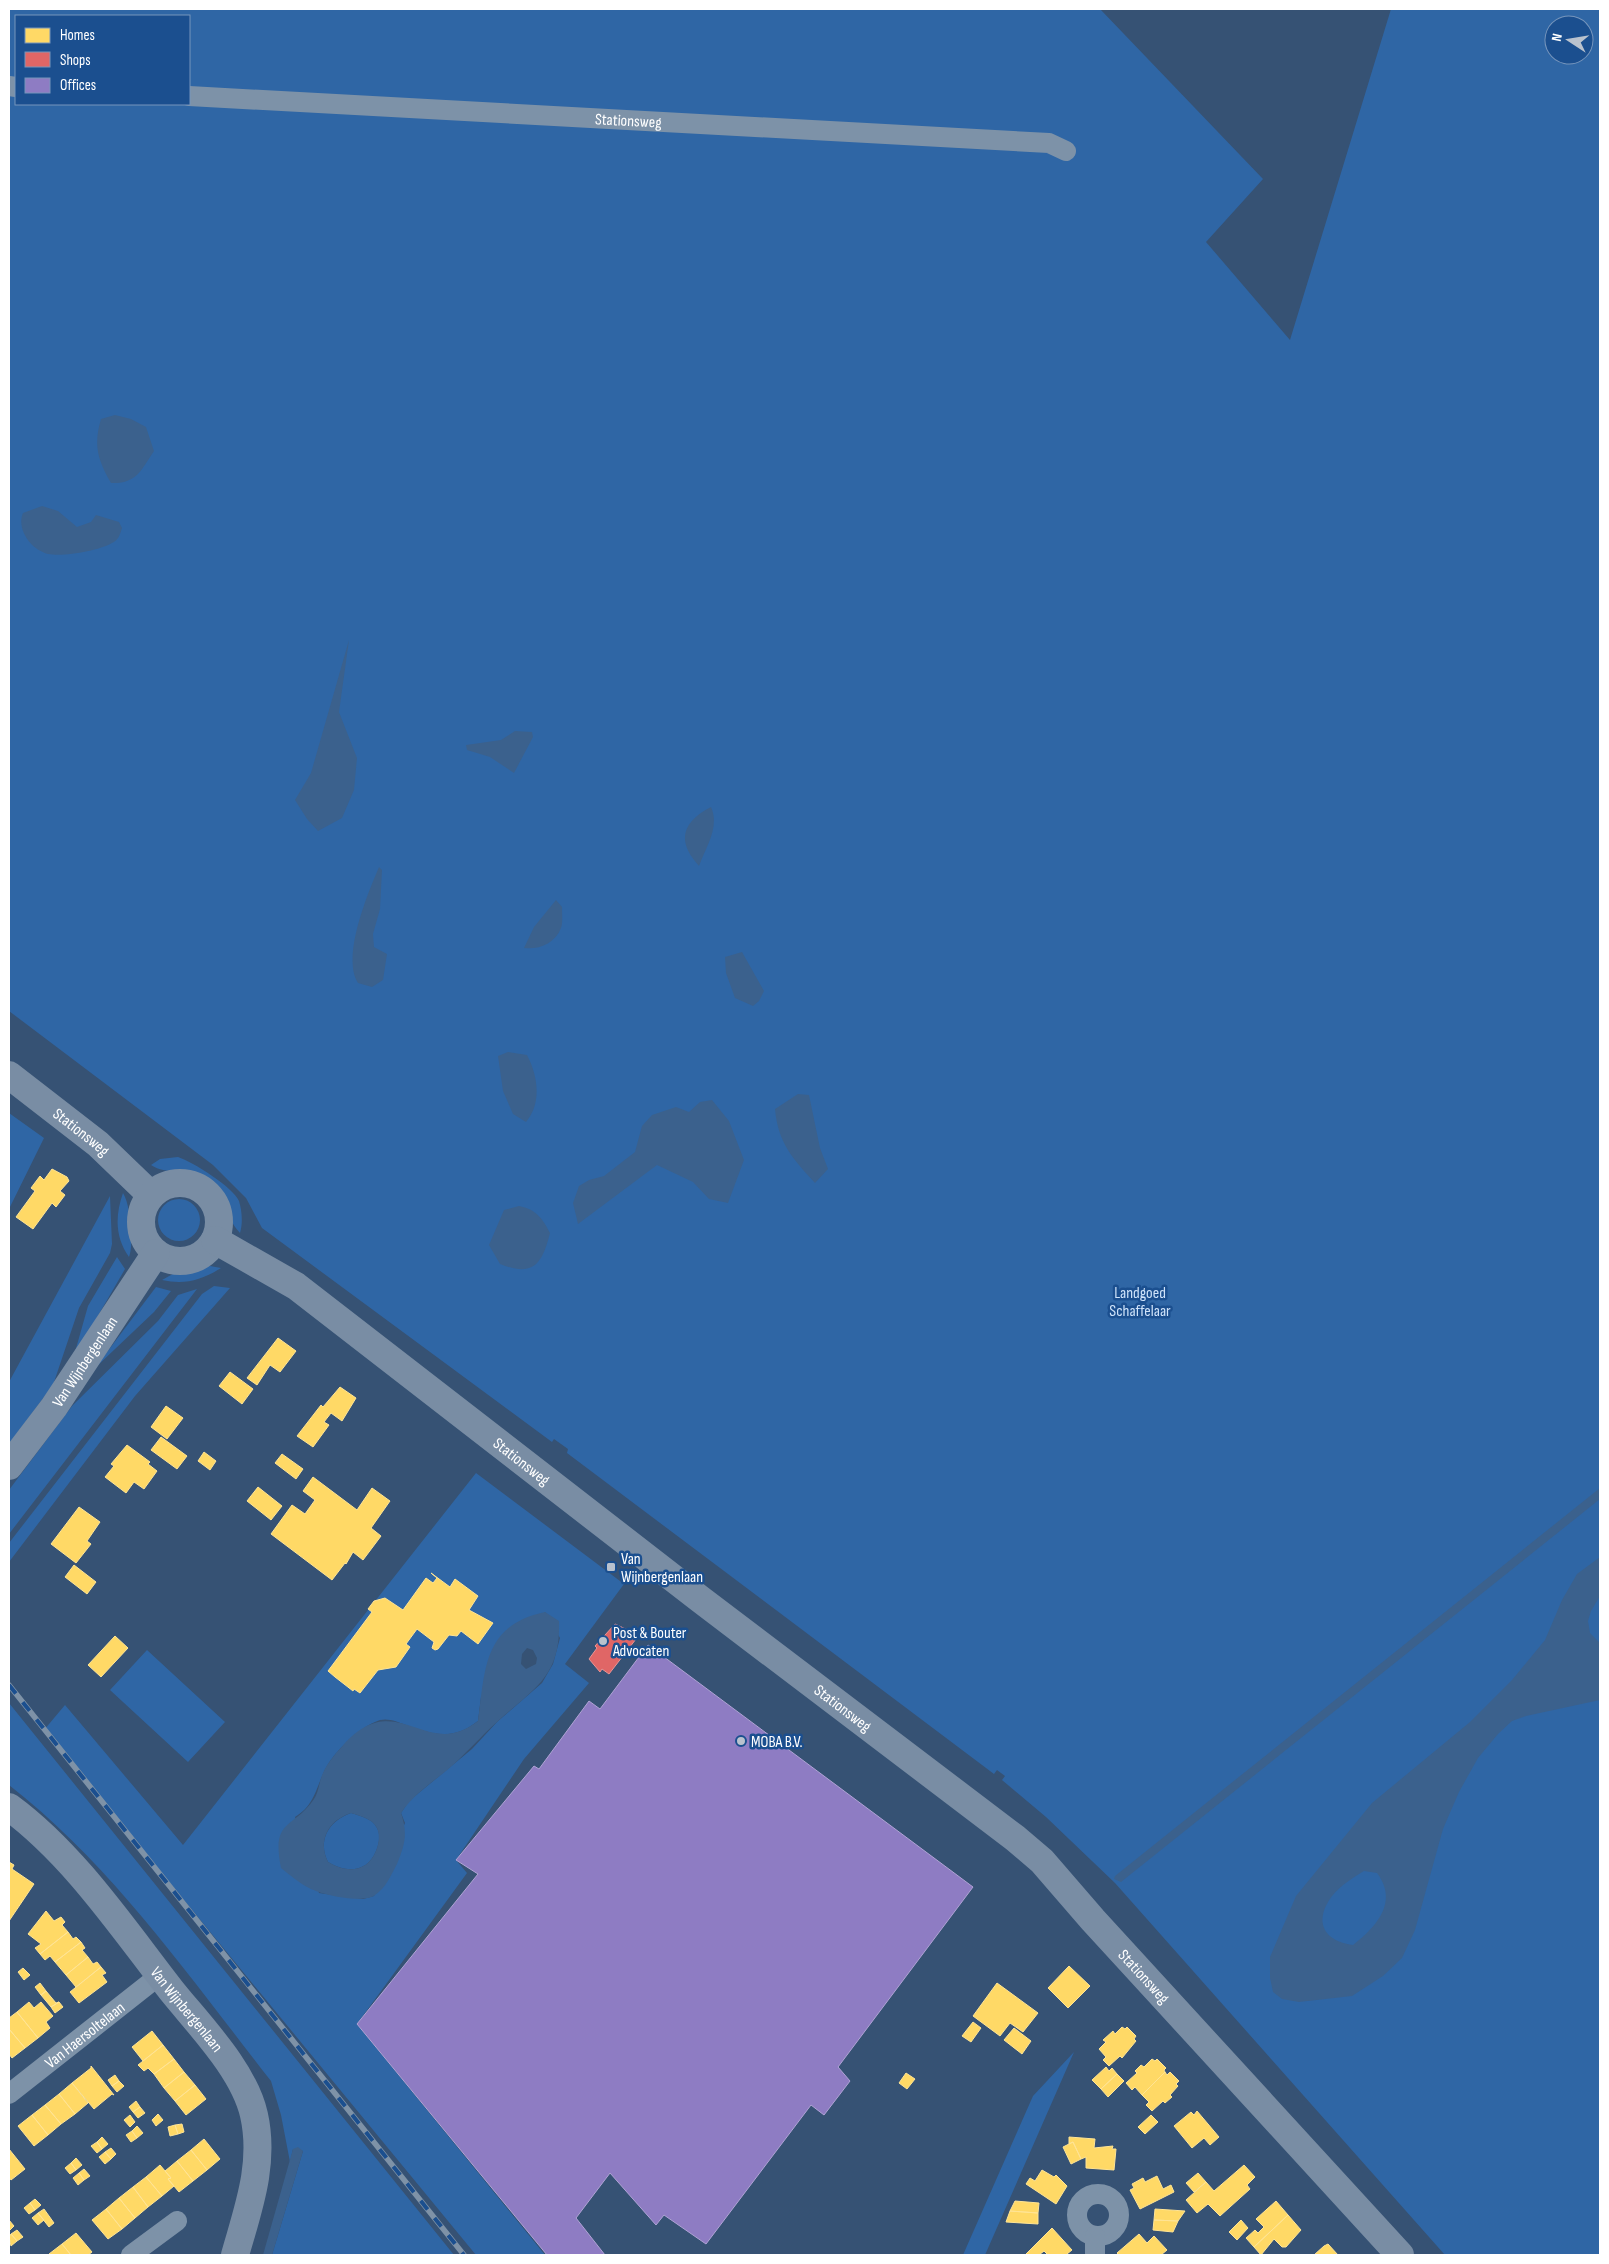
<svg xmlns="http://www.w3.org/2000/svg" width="1609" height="2264" font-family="'Sofia Sans Condensed',sans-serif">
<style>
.green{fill:#2f66a5;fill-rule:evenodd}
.water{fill:#3b618d;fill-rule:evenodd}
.homes{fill:#ffd966;stroke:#ffe494}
.shops{fill:#e06666;stroke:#e99494}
.offices{fill:#8e7cc3;stroke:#b0a3d5}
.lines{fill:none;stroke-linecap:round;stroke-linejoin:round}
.street{stroke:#7d92a8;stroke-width:20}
.secondary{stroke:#798da4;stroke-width:28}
.rail-casing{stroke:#7e92a7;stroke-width:5.5}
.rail{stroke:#1b4f8f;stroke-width:4;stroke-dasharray:11;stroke-linecap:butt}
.poi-dot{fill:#b9c2ce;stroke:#1b4f8f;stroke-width:2}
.labels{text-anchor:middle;stroke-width:5;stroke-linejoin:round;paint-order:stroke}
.street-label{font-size:16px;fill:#fff;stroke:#1b4f8f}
.park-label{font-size:16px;fill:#cfe3fa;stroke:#1b4f8f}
.poi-label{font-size:16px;fill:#fff;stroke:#1b4f8f;text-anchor:start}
</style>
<rect width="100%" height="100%" fill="#365274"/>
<path class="green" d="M9 9H1100L1263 179 1206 242 1290 340 1391 9H1600V2255H1445L1115 1883 1046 1817 1002 1780 1005 1776 997 1770 994 1774 567 1453 568 1449 554 1439 552 1442 262 1228 246 1198 213 1165 9 1011ZM16 16H189V104H16ZM1554 25H1584V55H1554Z
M9 1113 44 1138 9 1209Z
M178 1157C193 1162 233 1187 239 1201 242 1211 243 1223 240 1233 222 1214 228 1189 201 1175 184 1167 167 1176 151 1165L160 1159Z
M123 1193C131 1206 134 1244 129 1257 115 1237 115 1216 123 1193Z
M110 1196 112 1244 110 1253 79 1308 53 1385 9 1444V1382Z
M158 1220a21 21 0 1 1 42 0a21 21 0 1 1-42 0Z
M117 1257 125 1269 73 1359 88 1306Z
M210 1266 221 1268C202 1280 185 1285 162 1280L180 1270Z
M214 1286 230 1288 135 1396 9 1562V1543L202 1294Z
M156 1287 171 1291 154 1312 95 1368Z
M197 1289 9 1534V1490L72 1406 158 1321 178 1295Z
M476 1473 624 1584 565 1664 589 1683 524 1759 456 1860 467 1873 357 2024 545 2255H476L44 1730 65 1705 183 1845ZM545 1612 560 1638 553 1664 542 1683 497 1722 472 1749 409 1801 401 1813 405 1823 374 1896 363 1899 319 1893 295 1817C313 1806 315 1792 323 1774 331 1754 360 1726 380 1720 389 1718 398 1722 406 1725 435 1735 452 1741 478 1721L481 1697Z
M147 1650 225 1722 188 1762 110 1690Z
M9 1703 454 2255H272L303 2151 293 2149 290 2162 281 2115 271 2081C190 1978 113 1866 9 1785Z
M351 1813C360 1816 372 1818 377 1828 381 1835 379 1844 376 1851 367 1873 346 1873 328 1862 317 1840 329 1821 351 1813Z
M1074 2052 985 2255H963L1033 2096Z"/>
<path class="water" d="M115 415 131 419 146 427 154 451C141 470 137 484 111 483 98 460 93 446 101 419Z
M42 506 58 511 77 527 91 522 96 515 119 522 122 528C120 534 119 540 112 543 98 551 64 557 48 554 31 550 16 529 23 513Z
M349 640 339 712 357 758 354 790 342 818 318 831 307 819 295 800 311 773Z
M515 731 532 732 533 737 514 773 490 757 467 750 466 745 501 740Z
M711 807C720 827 706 847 699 866 676 841 682 822 711 807Z
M379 867 382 870 380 909 373 934 374 947 387 954 383 980 372 987 358 983C341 957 368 893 379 867Z
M556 900 562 907C562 914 563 923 561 928 555 944 538 950 524 948L534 927Z
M742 952 764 991 759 1001 753 1006 735 998 726 973 725 957Z
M508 1052 527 1055C538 1076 542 1103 526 1122L513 1114 503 1091 498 1056Z
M798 1094 809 1095 820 1148 828 1169 815 1183C793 1159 778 1143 775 1109Z
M712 1100 729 1121 744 1160 728 1203 709 1199 693 1182 657 1165 578 1224 573 1203 579 1186 589 1180 604 1176 635 1152 642 1126 652 1115 676 1107 689 1112 700 1102Z
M519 1206C536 1209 543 1219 550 1233 542 1265 533 1277 500 1264L489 1245 504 1210Z
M1600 1488V1499L1121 1882 1114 1879 1115 1876Z
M1600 1557V1596L1591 1611 1588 1621 1590 1633 1600 1643V1700L1526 1716 1512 1721 1498 1734 1478 1758 1459 1792 1443 1829 1415 1930 1402 1958 1383 1976 1352 1996 1299 2002 1282 1999 1273 1992 1270 1978V1957L1296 1896 1372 1803 1470 1722 1512 1680 1545 1640 1562 1600 1577 1574ZM1364 1871 1377 1873C1399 1902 1376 1927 1353 1945 1328 1942 1314 1926 1328 1902 1336 1888 1351 1879 1364 1871Z
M545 1612 559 1621C561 1676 535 1688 498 1721 480 1737 465 1755 446 1771 430 1784 413 1795 401 1813 408 1834 405 1844 397 1864 391 1875 386 1888 375 1895 363 1904 322 1895 309 1888 299 1883 290 1875 281 1868 271 1818 293 1830 314 1799 319 1792 319 1781 323 1773 327 1763 338 1751 345 1743 398 1687 426 1762 478 1721 485 1670 483 1625 545 1612ZM527 1648 533 1650 537 1658 536 1664 526 1669 521 1664 522 1654ZM351 1813C360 1816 372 1818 377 1828 380 1835 379 1844 376 1851 367 1873 346 1873 328 1862 317 1840 329 1820 351 1813Z
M298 2147 303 2151 272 2255H263L293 2149Z"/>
<path class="homes" d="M52 1169 67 1177 69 1181 60 1191 65 1195 56 1207 52 1203 33 1229 16 1217 35 1191 31 1188 40 1176 44 1180Z
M278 1338 296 1351 280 1372 270 1365 257 1385 247 1378Z
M230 1372 253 1389 242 1404 219 1386Z
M340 1387 356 1398 342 1421 331 1413 324 1422 329 1425 313 1447 297 1436 321 1405 323 1407Z
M166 1406 183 1418 167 1439 151 1427Z
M161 1437 187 1456 177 1469 151 1450Z
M127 1445 150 1462 148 1464 157 1471 144 1489 134 1482 126 1493 105 1477 114 1466 111 1464Z
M204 1452 216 1461 210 1470 198 1461Z
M282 1454 303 1469 296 1479 275 1463Z
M313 1477 357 1510 372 1488 390 1501 371 1528 381 1536 363 1560 353 1552 346 1564 345 1563 332 1580 271 1534 292 1505 305 1514 315 1500 303 1491Z
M258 1487 282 1506 271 1520 247 1501Z
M79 1507 100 1522 87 1541 91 1544 76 1563 51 1544Z
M74 1565 96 1582 87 1594 65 1577Z
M431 1573 450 1587 455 1579 478 1596 469 1610 493 1623 478 1644 461 1631 457 1636 449 1635 438 1649 435 1650 432 1648 434 1642 417 1629 406 1644 410 1647 396 1667 378 1670 360 1693 354 1689 353 1691 335 1677 328 1671 372 1612 368 1609 374 1601 385 1598 403 1610 426 1578 433 1583 437 1578Z
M115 1636 128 1648 101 1677 88 1665Z
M9 1862 14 1865 12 1869 34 1884 9 1921Z
M46 1911 54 1921 61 1917 65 1922 62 1925 68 1932 40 1954 35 1948 41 1944 28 1934Z
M68 1932 73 1939 76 1937 81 1942 55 1962 50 1956 45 1960 40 1954Z
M81 1942 85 1948 82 1950 88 1957 66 1975 55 1962Z
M88 1957 93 1964 97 1962 101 1967 76 1987 66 1975Z
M1069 1966 1090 1986 1068 2008 1048 1988Z
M101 1967 106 1973 102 1975 107 1982 79 2003 70 1992Z
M23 1968 30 1975 24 1980 18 1972Z
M40 1983 46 1991 41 1995 35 1987Z
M997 1983 1038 2013 1023 2032 1010 2023 1000 2036 973 2016Z
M46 1991 56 2003 59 2002 51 2007 41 1995Z
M29 2002 34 2008 41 2002 53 2016 46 2022 50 2028 38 2038 17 2012Z
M59 2002 63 2007 55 2013 51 2007Z
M17 2012 38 2038 25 2048 9 2029V2018Z
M973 2022 981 2028 971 2042 962 2036Z
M1122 2027 1125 2029 1127 2027 1136 2036 1134 2039 1136 2041 1122 2058 1120 2056 1109 2066 1103 2060 1106 2057 1099 2049 1106 2042 1103 2040 1113 2031 1115 2034Z
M1014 2028 1031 2041 1022 2054 1004 2040Z
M9 2029 25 2048 12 2058 9 2054Z
M152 2031 163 2045 143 2061 132 2047Z
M163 2045 174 2059 154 2074 148 2068 144 2071 138 2065Z
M174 2059 184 2072 164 2088 154 2074Z
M1152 2059 1155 2061 1157 2059 1166 2068 1164 2070 1165 2072 1142 2095 1135 2087 1132 2090 1126 2083 1137 2073 1135 2071 1141 2065 1144 2067Z
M91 2066 114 2095 112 2094 94 2109 72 2083 91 2068Z
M1106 2067 1109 2071 1112 2068 1117 2074 1101 2089 1092 2080Z
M184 2072 195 2085 175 2101 164 2088Z
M1165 2072 1167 2075 1170 2072 1179 2081 1176 2084 1178 2086 1170 2095 1172 2097 1165 2103 1163 2101 1152 2111 1146 2105 1149 2102 1142 2095Z
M906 2073 915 2079 907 2089 899 2083Z
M1117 2074 1124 2081 1108 2097 1101 2089Z
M115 2075 119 2081 112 2086 108 2080Z
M119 2081 124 2086 117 2092 112 2086Z
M72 2083 88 2103 75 2114 59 2094Z
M195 2085 206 2099 186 2115 175 2101Z
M59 2094 75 2114 61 2124 45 2105Z
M136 2101 140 2107 133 2112 129 2107Z
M45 2105 61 2124 48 2135 32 2115Z
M140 2107 145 2113 138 2118 133 2112Z
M1197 2111 1219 2137 1210 2145 1204 2138 1192 2148 1174 2126 1191 2112 1194 2115Z
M158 2114 163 2120 156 2126 152 2120Z
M32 2115 48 2135 34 2146 18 2126Z
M130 2115 135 2122 130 2127 124 2120Z
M1151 2115 1158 2122 1145 2134 1138 2127Z
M182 2124 184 2132 178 2134 175 2125Z
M175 2125 178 2134 170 2136 168 2127Z
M137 2126 143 2133 137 2138 132 2131Z
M132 2131 137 2138 131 2142 126 2135Z
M102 2137 108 2144 102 2149 97 2142Z
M1069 2137 1095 2139 1094 2148 1113 2146 1112 2149H1116L1114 2170 1086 2168V2157L1081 2159 1073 2142 1069 2144Z
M204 2139 220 2159 207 2170 191 2150Z
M97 2142 102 2149 97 2153 91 2146Z
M1073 2142 1081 2159 1071 2164 1063 2147Z
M111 2148 116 2154 111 2159 105 2152Z
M9 2149 25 2169 11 2180 9 2177Z
M191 2150 207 2170 193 2181 177 2161Z
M105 2152 111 2159 105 2164 99 2157Z
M76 2158 82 2165 76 2170 71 2163Z
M177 2161 193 2181 179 2192 168 2179 171 2178 165 2171Z
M71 2163 76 2170 70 2174 65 2168Z
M160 2165 171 2178 168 2179 174 2186 162 2196 146 2177Z
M1244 2165 1255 2177 1247 2185 1250 2189 1220 2216 1208 2204 1197 2213 1186 2200 1206 2182 1214 2191Z
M84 2169 90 2176 84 2180 79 2173Z
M1042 2170 1054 2177 1056 2175 1067 2186 1056 2204 1026 2184 1030 2178 1035 2181Z
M79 2173 84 2180 78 2185 73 2178Z
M1198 2173 1206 2182 1194 2192 1186 2183Z
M1157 2176 1163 2189 1171 2185 1174 2192 1140 2209 1130 2190 1134 2188 1132 2184 1143 2178 1145 2182Z
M146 2177 162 2196 148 2207 133 2187Z
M133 2187 148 2207 135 2218 119 2198Z
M119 2198 135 2218 122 2229 106 2209Z
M35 2199 41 2205 35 2210 30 2203Z
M1015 2201 1039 2203 1038 2213 1010 2211Z
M1276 2201 1288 2215 1254 2247 1246 2238 1255 2230 1258 2233 1264 2227 1256 2219Z
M30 2203 35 2210 29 2214 24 2208Z
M44 2209 54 2223 49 2227 38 2213Z
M106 2209 122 2229 108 2239 92 2220Z
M1155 2209 1185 2211 1178 2221 1154 2220Z
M1010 2211 1038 2213V2224L1006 2222Z
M38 2213 44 2220 38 2225 32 2218Z
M1288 2215 1301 2230 1286 2247H1282L1274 2239 1261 2255 1254 2247Z
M9 2220 14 2226 9 2231Z
M1154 2220 1178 2221 1173 2232 1153 2230Z
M1241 2220 1248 2228 1237 2240 1229 2232Z
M1052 2228 1072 2250 1067 2254 1069 2255H1048L1044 2251 1039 2255H1025Z
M17 2230 23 2237 17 2241 11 2234Z
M76 2233 92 2252 88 2255H71L62 2244Z
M11 2234 17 2241 11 2246 9 2237Z
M1139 2234 1147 2243 1154 2236 1167 2250 1161 2255H1119L1117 2253Z
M62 2244 71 2255H49V2254Z
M1328 2244 1338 2255H1314L1324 2246Z"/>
<path class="shops" d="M615 1624 630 1631 629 1634 636 1639 609 1674 602 1669 600 1672 589 1659 597 1648 595 1646Z"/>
<path class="offices" d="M648 1645 973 1887 838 2067 850 2081 824 2115 811 2105 706 2244 664 2215 656 2225 610 2173 576 2218 605 2255H547L357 2024 478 1874 456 1860 534 1766 539 1769 589 1701 600 1709Z"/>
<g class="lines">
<g class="street">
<path d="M9 86 16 87"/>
<path id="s1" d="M189 96 1049 143 1066 151"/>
<path id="s2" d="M9 2094 160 1975"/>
<circle cx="1098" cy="2215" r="21"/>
<path d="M131 2255 177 2221"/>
<path d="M1095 2255V2236"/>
</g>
<g class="secondary">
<path id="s3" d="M9 1075 98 1144 151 1195"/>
<circle cx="180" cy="1222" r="39"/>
<path id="s4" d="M215 1240 296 1286 700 1599 1015 1838 1042 1861 1093 1920 1400 2255"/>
<path id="s5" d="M9 1466 54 1407 156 1253"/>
<path id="s6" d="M9 1807C73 1854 122 1927 171 1990 199 2025 244 2070 254 2115 265 2164 248 2209 235 2255"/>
</g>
<defs>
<path id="rail" d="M9 1685 464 2255"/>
</defs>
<use href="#rail" class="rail-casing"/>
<use href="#rail" class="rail"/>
</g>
<g class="poi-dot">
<rect x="606" y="1562" width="10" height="10" rx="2.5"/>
<circle cx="603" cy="1641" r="5"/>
<circle cx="741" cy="1741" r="5"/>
</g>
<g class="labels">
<g class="street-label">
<text dy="6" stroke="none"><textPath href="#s1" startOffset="440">Stationsweg</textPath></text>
<text dy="6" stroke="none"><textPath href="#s3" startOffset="92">Stationsweg</textPath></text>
<text dy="6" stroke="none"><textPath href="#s5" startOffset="129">Van Wijnbergenlaan</textPath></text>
<text dy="6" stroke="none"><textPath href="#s4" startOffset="379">Stationsweg</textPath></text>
<text dy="6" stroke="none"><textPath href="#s4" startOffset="784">Stationsweg</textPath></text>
<text dy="6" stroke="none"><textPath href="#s4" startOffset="1189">Stationsweg</textPath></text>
<text dy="6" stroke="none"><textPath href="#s6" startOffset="270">Van Wijnbergenlaan</textPath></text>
<text dy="6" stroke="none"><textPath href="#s2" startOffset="96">Van Haersoltelaan</textPath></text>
</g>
<g class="park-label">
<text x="1140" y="1298">Landgoed<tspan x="1140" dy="18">Schaffelaar</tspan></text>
</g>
<g class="poi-label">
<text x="621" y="1564">Van<tspan x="621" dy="18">Wijnbergenlaan</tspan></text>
<text x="613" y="1638">Post &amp; Bouter<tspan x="613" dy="18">Advocaten</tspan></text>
<text x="751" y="1747">MOBA B.V.</text>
</g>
</g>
<rect width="1609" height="2264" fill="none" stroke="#ffffff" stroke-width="20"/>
<rect x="15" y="15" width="175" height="90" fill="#1b4f8f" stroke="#7695bc"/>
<rect x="25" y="28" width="25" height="15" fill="#ffd966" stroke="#7695bc"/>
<text x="60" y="40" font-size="15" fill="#ffffff">Homes</text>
<rect x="25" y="52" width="25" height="15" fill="#e06666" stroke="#7695bc"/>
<text x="60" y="65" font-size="15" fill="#ffffff">Shops</text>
<rect x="25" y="78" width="25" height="15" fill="#8e7cc3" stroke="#7695bc"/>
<text x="60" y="90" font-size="15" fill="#ffffff">Offices</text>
<g transform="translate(1569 40) rotate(282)"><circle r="24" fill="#1b4f8f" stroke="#7695bc"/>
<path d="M0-4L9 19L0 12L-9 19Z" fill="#b9c2ce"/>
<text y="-8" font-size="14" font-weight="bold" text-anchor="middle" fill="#ffffff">N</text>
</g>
</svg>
